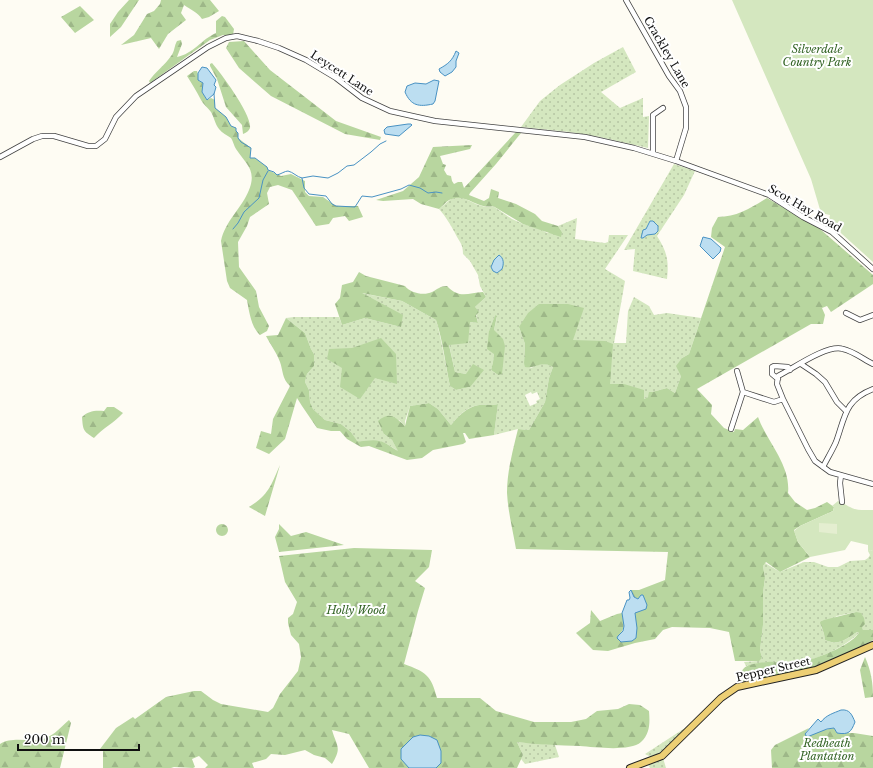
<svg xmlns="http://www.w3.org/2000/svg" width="873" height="768" font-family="'Libre Baskerville',serif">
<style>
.grass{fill:url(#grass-dots);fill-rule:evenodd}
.forest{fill:url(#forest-firs)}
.park{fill:#d4e7bf}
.pitch{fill:#e4eed0}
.water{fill:#bcdef1;stroke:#4992c3}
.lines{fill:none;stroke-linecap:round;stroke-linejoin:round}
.stream{stroke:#4992c3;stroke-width:1}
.minor-casing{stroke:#434343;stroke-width:6}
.major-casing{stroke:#212121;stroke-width:8}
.minor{stroke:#fff;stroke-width:4.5}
.major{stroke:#edcf74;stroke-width:6}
.labels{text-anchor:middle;stroke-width:4;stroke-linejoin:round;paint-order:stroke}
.park-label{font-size:11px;font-style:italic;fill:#326324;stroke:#fff}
.street-label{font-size:11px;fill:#101010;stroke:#fff}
</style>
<defs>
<pattern id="grass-dots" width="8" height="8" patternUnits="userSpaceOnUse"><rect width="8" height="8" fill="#d4e7bf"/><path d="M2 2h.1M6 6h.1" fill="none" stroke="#b5c5a3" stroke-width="1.8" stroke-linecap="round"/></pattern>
<pattern id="forest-firs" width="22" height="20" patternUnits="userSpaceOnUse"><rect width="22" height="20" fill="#b8d69f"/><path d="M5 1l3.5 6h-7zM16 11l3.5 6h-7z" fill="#9db788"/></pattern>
</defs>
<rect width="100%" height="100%" fill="#fefcf3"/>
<path class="grass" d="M623 47 636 72 601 92 620 108 643 98V117L649 116 648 148 600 137 570 132 521 127 540 101 560 85 594 63Z
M674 164 695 171 684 195 657 236C667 252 669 260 667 279L633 271 635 249 624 250Z
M458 197C470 199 481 210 493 206L512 219 523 224 540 229 547 233 562 232 558 226 577 218 575 239 605 243 608 242 609 235H628L605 269 625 281 614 343H626L628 311 634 297 649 306 654 315 667 313 701 318 689 354 682 358 681 376 675 393 667 388 652 392 648 397 644 399 624 384H610L605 341H573L519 327 525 344 524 363 531 368C540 364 544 362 553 367L549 378 545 402 529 430 518 429 494 435 498 404C490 406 485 404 479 405 466 407 458 416 451 425L438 409 429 403 410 406 405 421V426L399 420 384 434 392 440 399 452C393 448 385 441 376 441 369 441 363 442 356 441L351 432 341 424 325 420 313 409 310 402 309 390 305 382 307 374 314 366V354L311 349 305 333 286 318 294 317H339L342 325 365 318 401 327 361 293 402 301 436 320C442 341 445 363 450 386L456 390 470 387 466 374 455 372 449 344 470 322 478 323 475 307 486 297 480 286 478 275 470 261 463 254C463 243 459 242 455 233 450 224 446 217 439 209L451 199ZM495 315 497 317 494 330 498 375 491 370 493 362 494 354 489 331ZM531 392 532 394 537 392 540 399 536 401 537 403 530 406 525 395Z
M873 550V630H863L856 612 837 616 821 626 824 634 825 640C838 646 845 640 857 632L859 633C844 648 808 665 785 664 781 664 777 662 773 662 768 662 751 664 746 666L744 662 758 661 762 658 760 650 763 625V593L765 578 763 566 765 563 780 572 804 562H814L828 567H838L850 561 865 560 868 558 870 555 868 551Z
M685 728C675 740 665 751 651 757L645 754Z
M517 742 555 745 559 757 525 764 521 759 523 755Z
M663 758 666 768H650L648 764Z"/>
<path class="forest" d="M129 0H139L121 27 110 37V24L118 12Z
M161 0H210L219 11 209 17 202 19C197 12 191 10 184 5L181 13 186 20 168 34 159 49 151 38 121 45 134 35 147 14 154 11 160 4Z
M80 6 94 20 75 33 61 17Z
M222 16 225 17 234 29 233 35H223L210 40 150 83 149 81C155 72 165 65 171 56 175 51 174 46 177 41L181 40 182 44 177 57C193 54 202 39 216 33V21Z
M244 41 270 70 336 121 381 137 380 140 345 134 271 96 239 68 226 48 229 42Z
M212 63C221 73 252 115 250 128 249 131 246 133 243 134L242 125 226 107 217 79 210 66V64Z
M194 71H197L200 82H203L202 92 207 100 211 98 215 100V108L226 117 231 126 236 128V131L238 133V138L251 148 250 158H255L267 167 268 170 281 176 291 174 305 181V192L309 196 323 197 336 206H358L363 217 349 221 345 216 333 218 329 224 316 226 292 190 278 185 270 187 267 193 269 204 250 217 247 226 238 242 239 267 256 291 259 307 269 326 267 331 260 335C251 327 249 311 247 300L230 288 227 281 221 241C225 221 242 208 249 190 257 170 246 164 236 149 234 146 233 141 231 138 227 135 222 133 219 129 215 124 214 117 211 112 208 108 203 104 201 100 197 92 192 84 187 76Z
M516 132 521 133 496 164 470 193 469 195 484 201 489 198 491 189 499 192 498 198 516 204 535 214 542 221 558 226 562 232 561 237 523 224 493 206C478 210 466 193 452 199 447 200 443 206 439 209L421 204 413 199 383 201 376 200 403 191 419 177 433 147 472 145 470 149 440 156 443 164 446 165 444 170 447 175 451 176 452 181 454 184 458 182H462L464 188Z
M767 198 820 229 873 275V284L831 312 827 306 822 308 825 315 823 324H811L697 389 712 405 711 414 724 428 734 432 735 429 743 430 758 417C767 442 791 465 788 493L795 502 807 510 815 508 827 502 834 507 833 511 800 526 794 530 798 542 810 557 780 572 766 562 763 566 765 578 763 593V625L760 650 762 658 759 661H735L729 632 710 628 672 627 663 630 655 639 635 643 608 651 593 650 576 633 590 623 591 610 600 621 617 614 622 613C624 624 626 628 618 636L621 642 634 613 638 599 634 597 631 590H639L665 580 668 552 516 549C513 531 508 512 507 493 507 471 513 450 518 429L529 430 545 402 549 378 553 367C539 360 538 369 525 367L524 363 525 344 519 327 528 313 539 304H568L584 308 573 340 605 341 613 344 610 384H624L644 390V399L648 397 649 392H652L667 388 675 393 681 376 676 366 682 358 689 354 725 247 711 237 712 228 718 217C737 217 751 208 767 198Z
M359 272 366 276 405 286C410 293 424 296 432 292 438 289 440 286 447 286 459 299 468 293 483 292L486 297 475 307 479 312 476 315 478 323 470 322 468 343 449 345 455 372 466 374 473 364 484 370 470 387 456 390 450 386C445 363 443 341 436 320L402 301 362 293 403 315 401 327 365 318 342 325 335 304 340 298 342 285 353 282Z
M495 315 497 316 494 330 503 339 505 346 502 374 498 375 491 370 493 362 494 354 487 349 489 331Z
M286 318 305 333 311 349 314 354V366L307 374 305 382 309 390 310 402 313 409 325 420 341 424 351 432 357 441C364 442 372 439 379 441 386 442 392 448 398 451L392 440 384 434 378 421C390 411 395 417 405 426L410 406 429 403 438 409 451 425C458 416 467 407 479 405 485 404 490 406 498 404L494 435 469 439 465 433H463L466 442 463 444 433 450 422 458 407 460 369 446 361 447 347 439 340 431H331L317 428 302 406 297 398 285 439 269 454 256 448 261 431 271 434 273 419 290 386C282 379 283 370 280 362 277 353 270 344 266 336L278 335Z
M381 338 396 354 397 384 375 378 360 399 340 387 342 368 327 359 329 349 352 348Z
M107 407H114L123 413C114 423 103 428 94 438 83 431 83 430 82 417 88 411 95 410 104 411Z
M280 465 265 516 249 507C269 495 271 485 280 465Z
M216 530a6 6 0 1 1 12 0a6 6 0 1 1-12 0Z
M279 524 291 536 306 532 344 545 279 552 275 537 279 529Z
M354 548 432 550 429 567 415 581 425 588 418 611 404 664C426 672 431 675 437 698H480L496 711 534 722H571L586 719 597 711 618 709 629 704 640 705 649 711C650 723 650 734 641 742 630 752 594 747 580 746 559 745 538 745 517 742L523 755 517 768H369L349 734 332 730C337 747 342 747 332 764L325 758 314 755 305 750 285 755 271 754 266 759 252 763 254 768H205L208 765 199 756 192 759 195 767 193 768 174 767 171 768H103V751L100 749 116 728 133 717 135 719 166 697 194 691H201L213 700 221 704 268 712 273 708 280 694 298 671 301 657 299 644 291 635 288 623V618L293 614 297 602 285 582 279 556Z
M856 612 861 613 864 618 865 624 862 627 863 630H873V640L863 646 815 667 748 681 739 682C739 676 741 669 747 666 749 664 770 661 774 662 778 662 782 664 786 664 805 664 848 648 859 633L857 632C845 640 838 646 825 640L824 634 820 622 824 620Z
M865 657C871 671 873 682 873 697L865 698 860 670Z
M69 720 71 723 60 768H0V744C11 737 25 741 38 740 51 739 60 728 69 720Z
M809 728 805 734 834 728 837 733H854L873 736V768H772L771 750 775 745Z"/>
<path class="park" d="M732 0H873V262L832 225 828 224 830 215 821 213 811 179Z
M838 501C843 502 845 505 850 507 856 511 866 510 873 510V550L868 551V545L851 541 845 550 810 557 798 542 794 531 800 526 833 511 834 507 832 506Z"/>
<path class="pitch" d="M819 523 837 524V534L819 532Z"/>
<path class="water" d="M456 51 459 53 456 61V67L452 72 445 76 440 72 439 69C448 64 452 61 456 51Z
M202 67 207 68 216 80 214 85 216 87 214 94 207 100 202 92 203 83 198 80V73Z
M434 80 439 81 435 101 433 104C419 107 411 106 405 92L407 86 415 83 426 84Z
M408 124H411L412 125 399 136 385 134 384 130 387 127Z
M650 221H653L658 226V231L655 234 647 235 643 238H641L643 230 646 229Z
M703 237 711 239 721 248 720 252 713 259 700 246Z
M499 255C504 258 504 264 502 269L497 273 493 271 491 267 494 260Z
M631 590 634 597 638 599 641 595H643L647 605 646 609 635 613 637 628 636 638 632 641 621 642 617 638 618 636 623 631 624 626 622 613 627 600H629L630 598 629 592Z
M841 710C850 709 852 715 855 722 851 732 849 735 837 733L834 728 827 729 807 737 805 734 818 719 821 722C826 715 834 713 841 710Z
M420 735 429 736 437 740 441 751V763L436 768H409L401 759V749L413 737Z"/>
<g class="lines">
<path class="stream" d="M214 94 215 108 226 117 231 126 236 128V131L238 133V138L241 142 251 148 250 158H255L267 167 268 170 274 172 277 175C281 174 285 171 288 171 293 172 297 177 302 178L304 188 309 194 326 196 332 204 336 206 355 207 362 196 372 197 401 189 409 185 420 188 428 193 436 192 442 193
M302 178 313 176 328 178 338 173 347 166 354 165 371 152 380 144 386 141
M233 229 238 223 244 212 259 198 263 180 268 171"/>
<defs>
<path id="minor" d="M626 0 669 76 680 91 686 107V128L676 161
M653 153V115L663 108
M0 157 33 139 42 136H54L88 146H96L105 139 116 117 136 96 208 47 226 38 237 36 258 41 279 48 306 60 336 78 362 98 390 111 435 121 585 137 634 148 676 161 769 195 803 217 832 232 873 269
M846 313 860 320 873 315
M801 364 816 374 825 382 837 402 846 411
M873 364C863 359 853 351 843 349 827 344 794 368 778 376L777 384 783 399 808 449 815 461 830 472 873 484
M778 379 772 374V367L774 366 788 367 790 370
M743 392 774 402 783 399
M731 429 743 392 737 371
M823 467C827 459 832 451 836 442 845 418 844 400 873 389
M841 475 840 483 842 502"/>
<path id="major" d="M630 768 662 756 721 698 737 687 816 670 873 645"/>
</defs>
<use href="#minor" class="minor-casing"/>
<use href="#major" class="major-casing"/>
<use href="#minor" class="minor"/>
<use href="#major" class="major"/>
</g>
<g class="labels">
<g class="park-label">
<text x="817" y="53">Silverdale<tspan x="817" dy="13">Country Park</tspan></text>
<text x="356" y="614">Holly Wood</text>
<text x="827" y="747">Redheath<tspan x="827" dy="13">Plantation</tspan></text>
</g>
<g class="street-label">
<text transform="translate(667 52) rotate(60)" y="4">Crackley Lane</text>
<text transform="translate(342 73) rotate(33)" y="4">Leycett Lane</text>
<text transform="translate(805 208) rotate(30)" y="4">Scot Hay Road</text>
<text transform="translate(773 669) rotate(-13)" y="4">Pepper Street</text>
</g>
</g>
<path d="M18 744v6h121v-6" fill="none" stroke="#101010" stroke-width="2"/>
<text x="24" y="744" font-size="12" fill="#101010" stroke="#ffffff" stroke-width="3" paint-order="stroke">200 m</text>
</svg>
